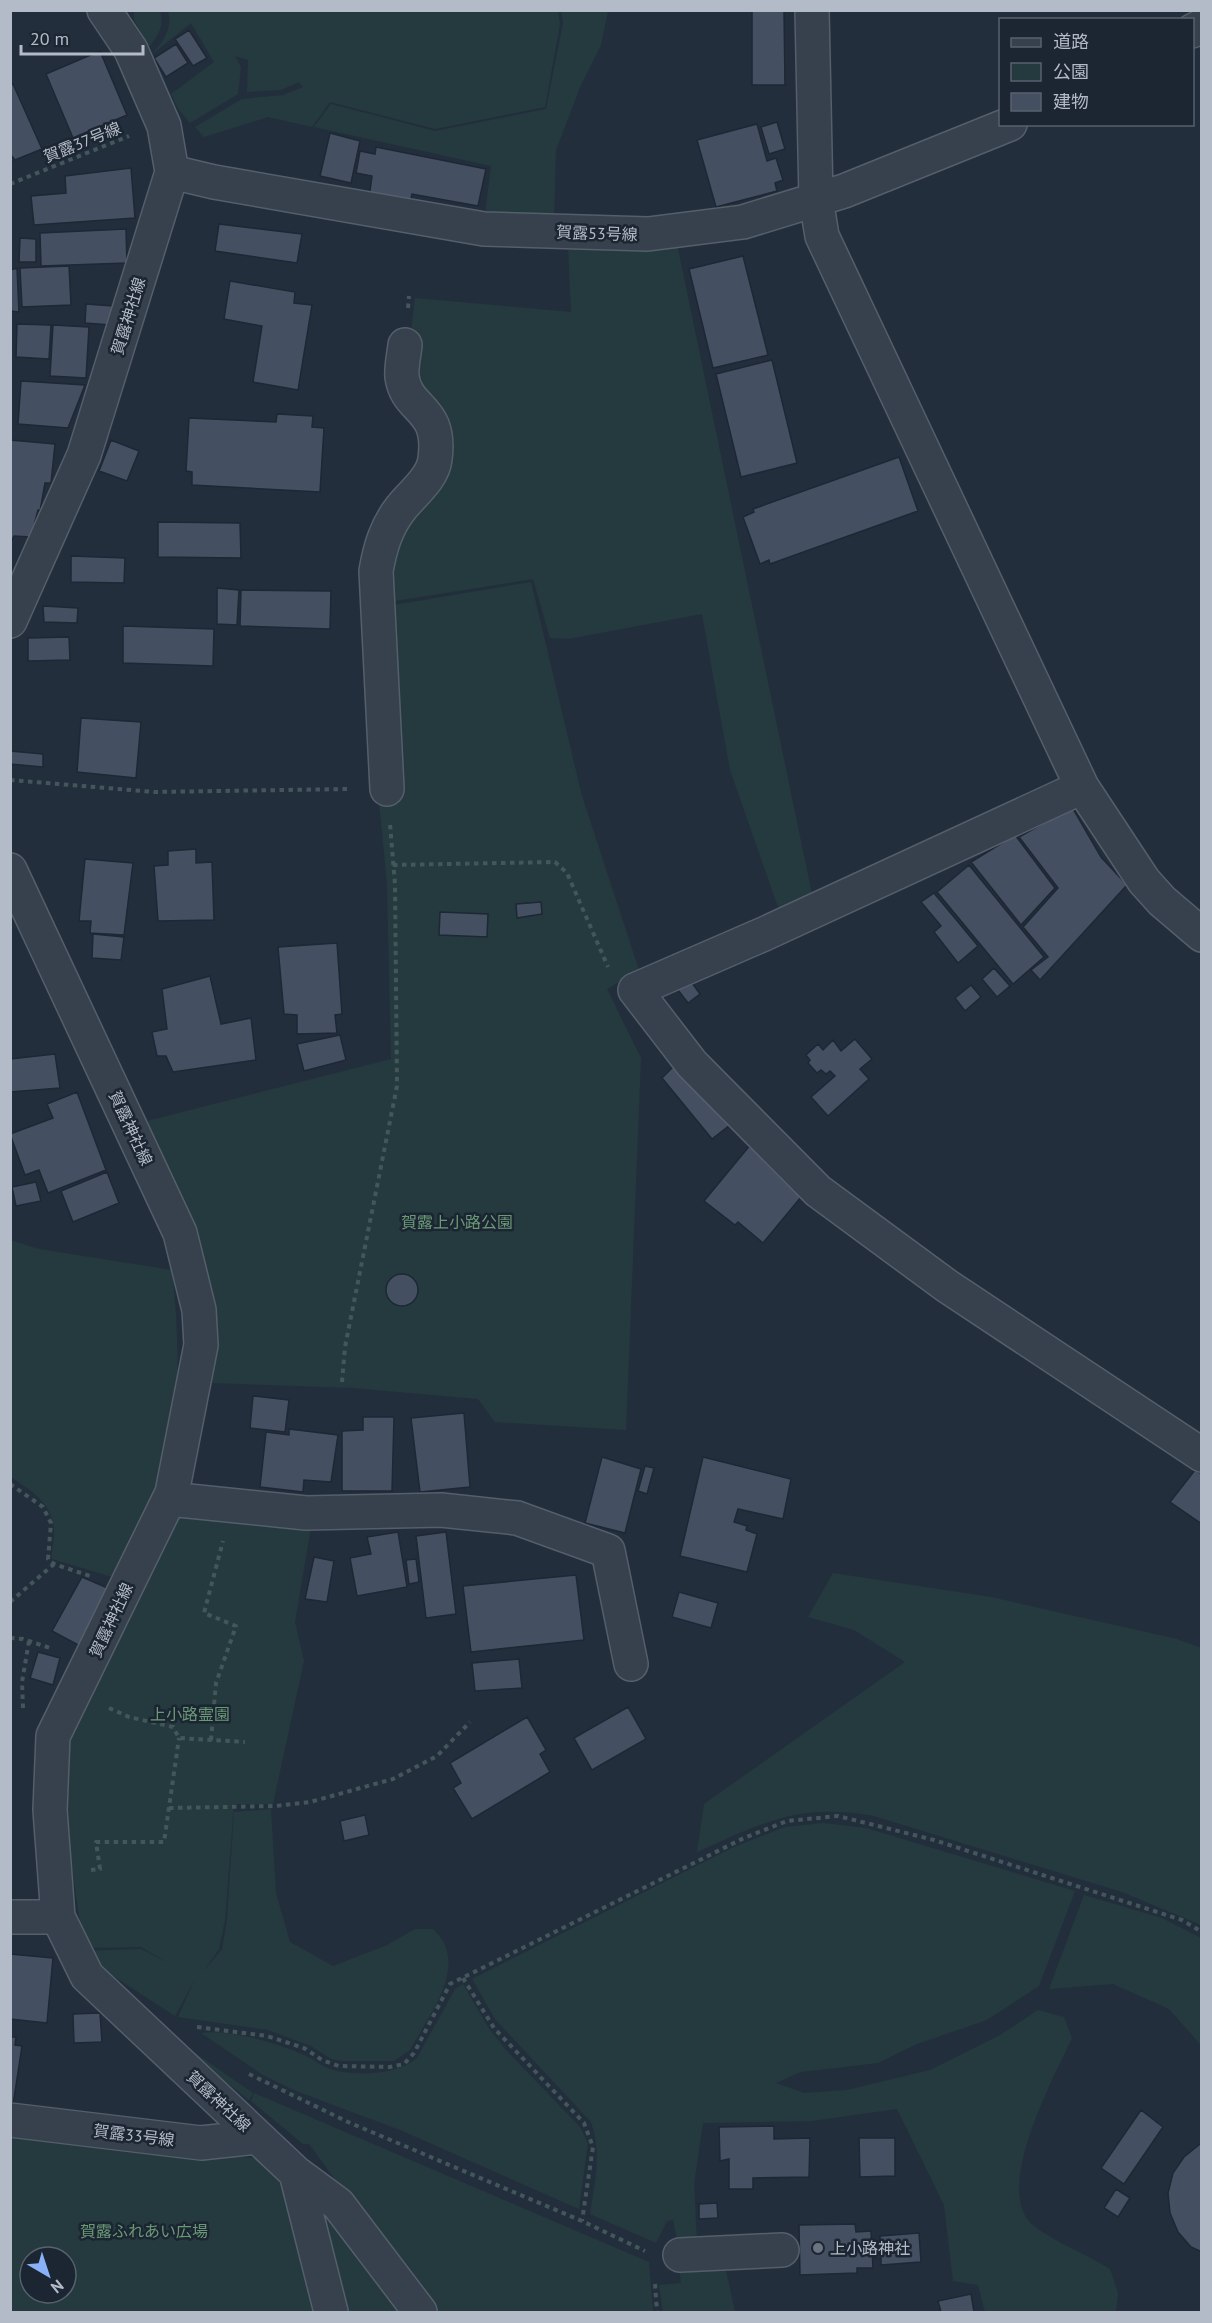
<svg xmlns="http://www.w3.org/2000/svg" width="1212" height="2323" font-family="'PT Sans','Noto Sans JP',sans-serif">
<style>
.green{fill:#253a3e;fill-rule:evenodd}
.building{fill:#444f61;stroke:#1e2734;stroke-width:1.5}
.lines{fill:none;stroke-linecap:round;stroke-linejoin:round}
.minor-casing{stroke:#555e6b;stroke-width:36}
.path{stroke:#43575b;stroke-width:4;stroke-dasharray:4.5 4.5;stroke-linecap:butt}
.minor{stroke:#37404d;stroke-width:33}
.worship-dot{fill:#6b7280;stroke:#1c2532;stroke-width:2}
.labels{text-anchor:middle;stroke-width:5;stroke-linejoin:round;paint-order:stroke}
.street-label{font-size:16px;fill:#b3bbc8;stroke:#1c2532}
.park-label{font-size:16px;fill:#6a9976;stroke:#1c2532}
.poi-label{font-size:16px;fill:#b3bbc8;stroke:#1c2532;text-anchor:start}
</style>
<rect width="100%" height="100%" fill="#232e3d"/>
<path class="green" d="M134 11H160C164 27 159 34 149 47L134 20Z
M558 11 560 24 545 107 435 129 330 102 312 127 268 117 204 137 195 127 242 99 283 95 303 87 299 82 281 90 247 92 248 60 235 56 241 67 238 94 190 123 178 109 171 94 214 62 191 23 151 55C163 42 173 29 168 11Z
M561 11H608L601 45 581 85 556 150 554 218 485 214 491 166 314 127 331 104 435 131 546 109 563 23Z
M677 244 813 899 780 913 730 770 702 614 568 639 550 638 533 579 382 603 383 564 418 496 427 403 409 347 415 298 571 312 568 245Z
M531 582 582 796 639 970 607 989 641 1058 626 1430 495 1422 478 1399 353 1388 212 1383 216 1343 183 1204 147 1121 391 1059 387 884 377 781 382 607Z
M10 1240 39 1249 172 1270C180 1345 183 1424 155 1496 144 1524 131 1551 119 1579L52 1559C51 1551 54 1544 54 1535 55 1505 33 1492 11 1477Z
M180 1516 311 1527 295 1622 304 1661 273 1804H234L225 1920 219 1949 203 1972 222 1949 227 1920 234 1812 271 1809 276 1893 290 1942 333 1966 387 1945 415 1929H433C471 1964 429 2015 410 2050L394 2061H343L331 2059 311 2046 268 2030 178 2017 195 1979 175 2016 93 1963 85 1951 141 1949 168 1963 141 1947 84 1948 63 1809 67 1738 164 1540Z
M833 1573 991 1597 1177 1639 1201 1648V1925L1122 1892 874 1816C799 1803 764 1822 697 1852L704 1804 905 1662 854 1630 808 1617Z
M823 1823 866 1828 1075 1891 1039 1986 987 2020 917 2044 878 2063 801 2072 776 2083 804 2093 847 2090 930 2070 1000 2035 1038 2010 1064 2017 1072 2038C1053 2079 999 2178 1027 2219 1037 2234 1092 2257 1110 2269L1118 2293 1116 2312H985L978 2285 953 2281 944 2205 897 2109 812 2121 703 2123 694 2184 697 2243 678 2244 673 2220 667 2221 656 2243 590 2214C595 2182 602 2154 591 2122L495 2019 472 1979 734 1847 785 1827Z
M1084 1895 1162 1918 1201 1938V2045L1169 2009 1113 1984 1049 1989Z
M463 1984 488 2027 506 2050 580 2127 588 2143 579 2209 400 2130 296 2091 263 2075 201 2033C230 2029 277 2043 304 2055 314 2059 322 2067 333 2070 357 2076 398 2075 417 2058L455 1989Z
M136 2012 253 2093 249 2100Z
M254 2093 649 2262 653 2312H432L309 2144H303L251 2101Z
M11 2135 264 2159 283 2180 320 2312H11ZM30 2257H66V2293H30Z
M328 2216 404 2312H346L323 2221Z
M724 2261 735 2312H663L659 2285 681 2283 678 2262Z"/>
<path class="building" d="M752 10H784L785 85H752Z
M189 30 207 58 193 66 175 39Z
M176 44 188 63 166 77 154 58Z
M100 51 127 115 73 138 46 74Z
M13 84 42 149 15 160 10 154V85Z
M777 122 785 149 769 154 761 127Z
M757 124 767 161 776 158 783 180 775 183 777 191 716 207 697 140Z
M330 133 360 141 351 183 320 176Z
M376 147 486 169 478 206 412 194 409 207 369 198 372 176 356 173 360 151 375 154Z
M131 168 135 218 34 225 31 196 66 193 65 176Z
M219 224 302 234 297 263 215 251Z
M126 229 127 263 41 266 40 233Z
M20 238 36 239V262H19Z
M743 256 768 355 713 368 689 269Z
M69 266 71 305 22 307 20 268Z
M17 268 19 312 10 311V270Z
M230 281 295 292 294 303 312 305 298 390 253 382 262 326 224 319Z
M86 304 113 306 111 325 85 323Z
M17 324 51 325 49 359 16 357Z
M53 325 89 327 86 378 50 376Z
M772 360 797 463 741 477 716 374Z
M21 381 85 385 68 428 18 424Z
M277 414 313 416 312 427 324 428 320 492 192 485V472L186 471 189 418 276 422Z
M10 440 55 444 51 483H45L40 511 38 510 31 537 14 536 10 544Z
M111 440 139 451 127 481 99 471Z
M899 457 918 511 770 564 769 560 760 564 743 517 754 512 753 509Z
M158 522 240 523 241 558 158 557Z
M71 556 125 558 124 583 71 582Z
M217 588 239 590 237 625 217 624Z
M241 590 331 591 330 629 240 626Z
M43 606 78 608 77 623 44 622Z
M123 626 214 629 213 666 123 663Z
M69 637 70 660 28 661V638Z
M81 718 141 722 136 778 77 772Z
M10 751 43 754V767L10 764Z
M1072 807 1101 857 1127 885 1040 980 1031 970 1048 957 1023 927 1058 888 1019 837Z
M1015 835 1055 888 1021 925 971 862Z
M196 849V863L212 862 214 920 158 921 154 866 168 865V851Z
M85 859 133 863 124 935 90 933 91 921H79Z
M969 865 1044 957 1013 984 937 892Z
M934 893 978 946 958 963 934 932 941 926 921 902Z
M541 902 542 914 517 918 516 904Z
M440 912 488 914 487 937 439 935Z
M93 934 124 937 121 960 92 958Z
M337 943 342 1014 335 1015 337 1033 297 1034V1015L284 1014 278 947Z
M994 968 1010 986 997 997 982 979Z
M210 976 221 1024 251 1018 256 1060 173 1072 166 1056H157L152 1032 167 1029 162 989Z
M690 980 700 994 688 1003 678 990Z
M971 985 981 997 965 1011 955 998Z
M340 1035 346 1060 304 1071 297 1044Z
M855 1039 872 1059 860 1069 869 1079 828 1116 811 1097 835 1076 830 1071 826 1074 821 1070 817 1073 808 1063 810 1060 806 1055 818 1044 823 1050 833 1040 841 1051Z
M55 1054 60 1088 10 1092V1059Z
M678 1062 730 1125 712 1139 662 1078Z
M77 1092 106 1170 48 1193 39 1170 25 1175 10 1134 53 1118 47 1104Z
M751 1144 806 1191 763 1243 738 1222 735 1225 704 1201Z
M107 1172 119 1203 73 1222 61 1191Z
M36 1182 41 1201 16 1206 12 1187Z
M386 1290a16 16 0 1 1 32 0a16 16 0 1 1-32 0Z
M253 1396 289 1400 285 1432 250 1428Z
M464 1413 470 1487 420 1492 411 1418Z
M363 1417H394L392 1491H342V1431L363 1430Z
M289 1429 338 1435 331 1482 304 1480 303 1492 260 1487 266 1432 289 1435Z
M602 1457 641 1469 625 1533 585 1523Z
M703 1457 791 1479 783 1519 738 1509 734 1522 747 1526 746 1530 757 1534 747 1572 680 1556Z
M645 1466 654 1468 647 1494 638 1491Z
M1195 1470 1202 1474V1524L1170 1502Z
M398 1532 407 1587 357 1596 350 1558 371 1554 367 1537Z
M446 1532 456 1614 426 1618 416 1536Z
M314 1557 334 1561 327 1602 305 1599Z
M416 1559 419 1582 409 1584 406 1560Z
M576 1575 584 1640 471 1652 463 1586Z
M82 1577 110 1589 80 1646 52 1631Z
M679 1592 718 1603 711 1628 672 1617Z
M38 1652 60 1658 53 1685 30 1678Z
M519 1659 522 1688 475 1691 472 1663Z
M628 1707 646 1739 592 1770 574 1738Z
M527 1717 546 1750 540 1754 550 1772 472 1819 453 1788 461 1783 450 1763Z
M365 1815 369 1835 344 1841 340 1821Z
M10 1954 53 1958 47 2023 10 2019Z
M100 2013 102 2042 74 2043 73 2014Z
M10 2037H16L15 2045 22 2046 13 2105H10Z
M1141 2110 1163 2127 1124 2184 1101 2168Z
M774 2126V2139L810 2138 809 2177 753 2178V2189H729V2159L720 2161 719 2127Z
M859 2138H895V2176L860 2177Z
M1200 2144H1202V2252L1191 2247 1178 2232 1170 2213 1168 2193 1173 2173 1184 2157Z
M1116 2189 1130 2198 1118 2217 1104 2208Z
M717 2203 718 2218 699 2219V2204Z
M855 2224 856 2232 871 2231 873 2268H857V2273L800 2275 799 2225Z
M919 2233 921 2262 881 2265V2258H874V2241L880 2242V2236Z
M971 2294 974 2312H941L938 2301Z"/>
<g class="lines">
<defs>
<path id="minor" d="M812 10 816 199 822 236 1082 787 1144 881 1162 901 1202 935
M1192 31 1202 26
M172 172 214 182 484 229 648 234 743 222 844 191 1010 124
M10 621 84 455 172 172 164 126 131 50 104 10
M1082 787 764 934 635 990 692 1064 818 1191 947 1286 1202 1455
M387 789 376 571C380 548 386 527 401 508 412 494 433 478 435 459 442 406 407 412 402 377 401 367 404 355 405 345
M10 870 180 1233 199 1310 201 1345 172 1493 53 1736 50 1810 58 1917 87 1976 296 2173 331 2312
M169 1499 306 1513 441 1510 517 1518 608 1551 631 1664
M10 1917H58
M10 2120 201 2143 257 2137
M296 2173 338 2204 420 2312
M680 2255 782 2250"/>
</defs>
<use href="#minor" class="minor-casing"/>
<path class="path" d="M10 184 129 136
M408 308 409 296
M10 780 154 792 349 789
M393 865 555 862 567 873 608 967
M342 1382 345 1347 397 1086 395 884 390 824
M10 1484 43 1507 51 1523 48 1559 54 1564 90 1576
M10 1602 54 1564
M10 1638 23 1639 53 1649
M23 1708 22 1682 29 1641
M109 1708 129 1717 173 1727 179 1738 245 1742
M211 1740 216 1683 236 1626 204 1613 223 1541
M169 1808 276 1806 310 1802 393 1779 437 1756 470 1722
M91 1870 100 1869 96 1842H164L179 1738
M463 1978 494 2028 584 2123 593 2147 582 2221
M197 2027 267 2036 304 2048 322 2060 339 2066 390 2067 404 2064 414 2053 450 1984 744 1838 787 1821 838 1816 934 1840 1182 1920 1202 1932
M249 2074 348 2122 582 2221 645 2251
M655 2284 657 2312"/>
<use href="#minor" class="minor"/>
</g>
<circle class="worship-dot" cx="818" cy="2248" r="6"/>
<g class="labels">
<g class="street-label">
<text transform="translate(82 142) rotate(-22)" y="6">賀露37号線</text>
<text transform="translate(597 233) rotate(2)" y="6">賀露53号線</text>
<text transform="translate(128 316) rotate(-73)" y="6">賀露神社線</text>
<text transform="translate(131 1128) rotate(65)" y="6">賀露神社線</text>
<text transform="translate(111 1620) rotate(-65)" y="6">賀露神社線</text>
<text transform="translate(219 2101) rotate(43)" y="6">賀露神社線</text>
<text transform="translate(134 2135) rotate(7)" y="6">賀露33号線</text>
</g>
<g class="park-label">
<text x="457" y="1228">賀露上小路公園</text>
<text x="190" y="1720">上小路霊園</text>
<text x="144" y="2237">賀露ふれあい広場</text>
</g>
<g class="poi-label">
<text x="830" y="2254">上小路神社</text>
</g>
</g>
<rect width="1212" height="2323" fill="none" stroke="#b3bbc8" stroke-width="24"/>
<rect x="999" y="18" width="195" height="108" fill="#1c2532" stroke="#58616e" stroke-width="1.5"/>
<rect x="1011" y="38" width="30" height="9" fill="#37404d" stroke="#58616e" stroke-width="1.5"/>
<text x="1053" y="48" font-size="18" fill="#b3bbc8">道路</text>
<rect x="1011" y="63" width="30" height="18" fill="#253a3e" stroke="#58616e" stroke-width="1.5"/>
<text x="1053" y="78" font-size="18" fill="#b3bbc8">公園</text>
<rect x="1011" y="93" width="30" height="18" fill="#444f61" stroke="#58616e" stroke-width="1.5"/>
<text x="1053" y="108" font-size="18" fill="#b3bbc8">建物</text>
<g transform="translate(48 2275) rotate(141)"><circle r="28" fill="#1c2532" stroke="#58616e" stroke-width="1.5"/>
<path d="M0-4.5L10 22L0 15L-10 22Z" fill="#88b1f8"/>
<text y="-9" font-size="16" font-weight="bold" text-anchor="middle" fill="#b3bbc8">N</text>
</g>
<path d="M21 45v9h122v-9" fill="none" stroke="#b3bbc8" stroke-width="3"/>
<text x="30" y="45" font-size="18" fill="#b3bbc8" stroke="#1c2532" stroke-width="4.5" paint-order="stroke">20 m</text>
</svg>
